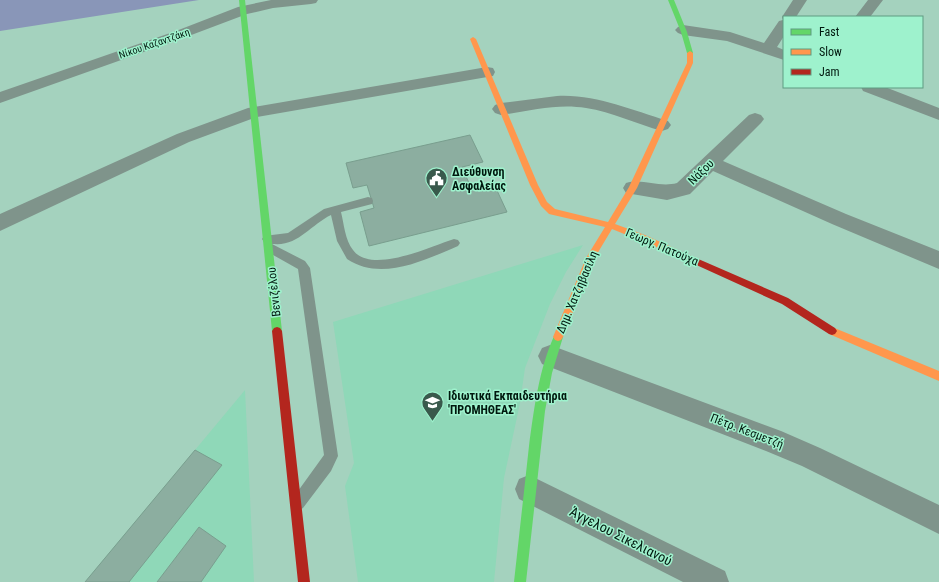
<svg xmlns="http://www.w3.org/2000/svg" width="939" height="582" font-family="'Roboto Condensed',sans-serif">
<style>
.built{fill:#8fd8b8}
.water{fill:#8996b8}
.building{fill:#8caea0;stroke:#799e8e}
.lines{fill:none;stroke-linecap:round;stroke-linejoin:round}
.lane{fill:#7f948b;fill-rule:evenodd}
.street{fill:#7f948b;fill-rule:evenodd}
.fast{fill:#63d668;fill-rule:evenodd}
.slow{fill:#ff974d;fill-rule:evenodd}
.jam{fill:#b3261e;fill-rule:evenodd}
.labels{text-anchor:middle;stroke-width:3;stroke-linejoin:round;paint-order:stroke}
.far-street-label{font-size:10px;fill:#00180e;stroke:#9ef2cd}
.poi-label{font-size:12px;font-weight:bold;fill:#00180e;stroke:#9ef2cd;text-anchor:start}
.street-label{font-size:12px;fill:#00180e;stroke:#9ef2cd}
.near-street-label{font-size:14px;fill:#00180e;stroke:#9ef2cd}
</style>
<rect width="100%" height="100%" fill="#a4d2be"/>
<path class="built" d="M583 245 566 272 550 304 525 368 520 403 504 478 494 582H358L345 486 354 463 333 322Z
M245 390 254 582H85Z"/>
<path class="water" d="M0 0H199L0 31Z"/>
<path class="building" d="M470 135 483 162 462 167 472 190 494 184 507 212 369 246 360 212 374 208 367 185 353 188 346 163Z
M195 450 222 465 129 582H85Z
M199 527 226 546 201 582H157Z"/>
<g class="lines">
<path class="lane" d="M368 197 372 198 373 201 372 204 341 212C344 224 345 240 353 250 371 275 432 246 454 239L458 240 460 243 458 246C425 260 381 282 347 259L337 241 331 215C308 226 295 252 264 242L262 239 264 236 288 233 324 209Z
M270 243 305 261 310 268 338 456 331 471 303 508 298 511 293 508 290 503 293 498 324 455 298 269 266 251 264 248 266 245Z"/>
<path class="street" d="M271 0H318L316 3 311 4 273 8 247 14 186 37 0 103V92L176 31 238 7Z
M793 0H807L796 17H784V36L777 47 784 50V60L727 41 683 35 678 33 675 30 678 27 683 25 730 32 764 43 779 21 783 20 782 17Z
M868 0H883L870 17H855Z
M487 67 493 68 495 72 493 76 257 117 189 142 0 231V214L177 134 248 108Z
M861 87H885L939 108V120L863 91Z
M557 96C596 94 631 110 668 121L671 125 668 129 662 131C637 124 612 112 586 108 558 103 529 111 501 115L495 113 492 109 495 105 501 103Z
M755 113 761 115 764 119 761 123 723 161 846 214 939 251V269L832 224 713 171 690 194 667 200 626 193 623 188 626 183C643 178 659 188 677 183L749 115Z
M550 345 781 431 820 448 939 505V534L802 466 766 451 542 364 538 356 542 348Z
M529 475 725 571 729 582H683L519 499 515 489 519 479Z"/>
<path class="fast" d="M239 0H245L282 331 280 334 277 335 274 334 272 331Z
M668 0H674L687 32 693 53 692 54 687 53 681 32Z
M558 333 561 334 563 337 552 373 545 411 526 582H514C519 537 524 491 529 446 534 409 539 368 555 334Z"/>
<path class="slow" d="M473 37 476 39 538 185 547 202 555 209 608 222 629 187 687 63V53L690 51 693 53V63L637 188 615 224 645 235 676 249 677 251 673 254 612 229 594 259 563 337 561 340 558 341 555 340 553 337 586 258 605 227 549 214 541 206 530 185 470 39Z
M832 327 939 371V381L829 334 827 331 829 328Z"/>
<path class="jam" d="M673 248 788 298 835 328 837 331 835 334 832 335 829 334 782 304 670 253 669 251 670 249Z
M277 327 280 328 282 331 310 582H298L272 331 274 328Z"/>
</g>
<defs>
<symbol id="civic-pin" viewBox="-11 -11 22 30"><path d="M0 17L-7.5 6A9.5 9.5 0 1 1 7.5 6Z" fill="#39594c" stroke="#9ef2cd"/><path d="M-.6-6.5H3V-4.5H.6V-3L4-1V1h2V6H-6V1h2V-1L-.6-3ZM-1.2 2.5V6h2.4V2.5Z" fill="#fff"/></symbol>
<symbol id="school-pin" viewBox="-11 -11 22 30"><path d="M0 17L-7.5 6A9.5 9.5 0 1 1 7.5 6Z" fill="#39594c" stroke="#9ef2cd"/><path d="M0-5L7-2L0 1L-7-2ZM-4 1L0 2.5L4 1V4Q0 6-4 4Z" fill="#fff"/></symbol>
</defs>
<g fill-rule="evenodd">
<use href="#civic-pin" x="424" y="166" width="25" height="34"/>
<use href="#school-pin" x="420" y="390" width="25" height="34"/>
</g>
<g class="labels">
<g class="far-street-label">
<text transform="translate(154 43) rotate(-19)" y="4">Νίκου Καζαντζάκη</text>
</g>
<g class="poi-label">
<text x="452" y="176">Διεύθυνση<tspan x="452" dy="14">Ασφαλείας</tspan></text>
<text x="448" y="400">Ιδιωτικά Εκπαιδευτήρια<tspan x="448" dy="14">'ΠΡΟΜΗΘΕΑΣ'</tspan></text>
</g>
<g class="street-label">
<text transform="translate(701 172) rotate(-45)" y="4">Νάξου</text>
<text transform="translate(662 247) rotate(23)" y="4">Γεωργ. Πατούχα</text>
<text transform="translate(274 292) rotate(-96)" y="4">Βενιζέλου</text>
<text transform="translate(577 292) rotate(-67)" y="4">Δημ. Χατζηβασίλη</text>
<text transform="translate(747 431) rotate(21)" y="4">Πέτρ. Κεσμετζή</text>
</g>
<g class="near-street-label">
<text transform="translate(621 536) rotate(27)" y="5">Άγγελου Σικελιανού</text>
</g>
</g>
<rect x="783" y="16" width="140" height="72" fill="#9ef2cd" stroke="#5f9b81"/>
<rect x="791" y="29" width="20" height="6" fill="#63d668" stroke="#5f9b81"/>
<text x="819" y="36" font-size="12" fill="#00180e">Fast</text>
<rect x="791" y="49" width="20" height="6" fill="#ff974d" stroke="#5f9b81"/>
<text x="819" y="56" font-size="12" fill="#00180e">Slow</text>
<rect x="791" y="69" width="20" height="6" fill="#b3261e" stroke="#5f9b81"/>
<text x="819" y="76" font-size="12" fill="#00180e">Jam</text>
</svg>
